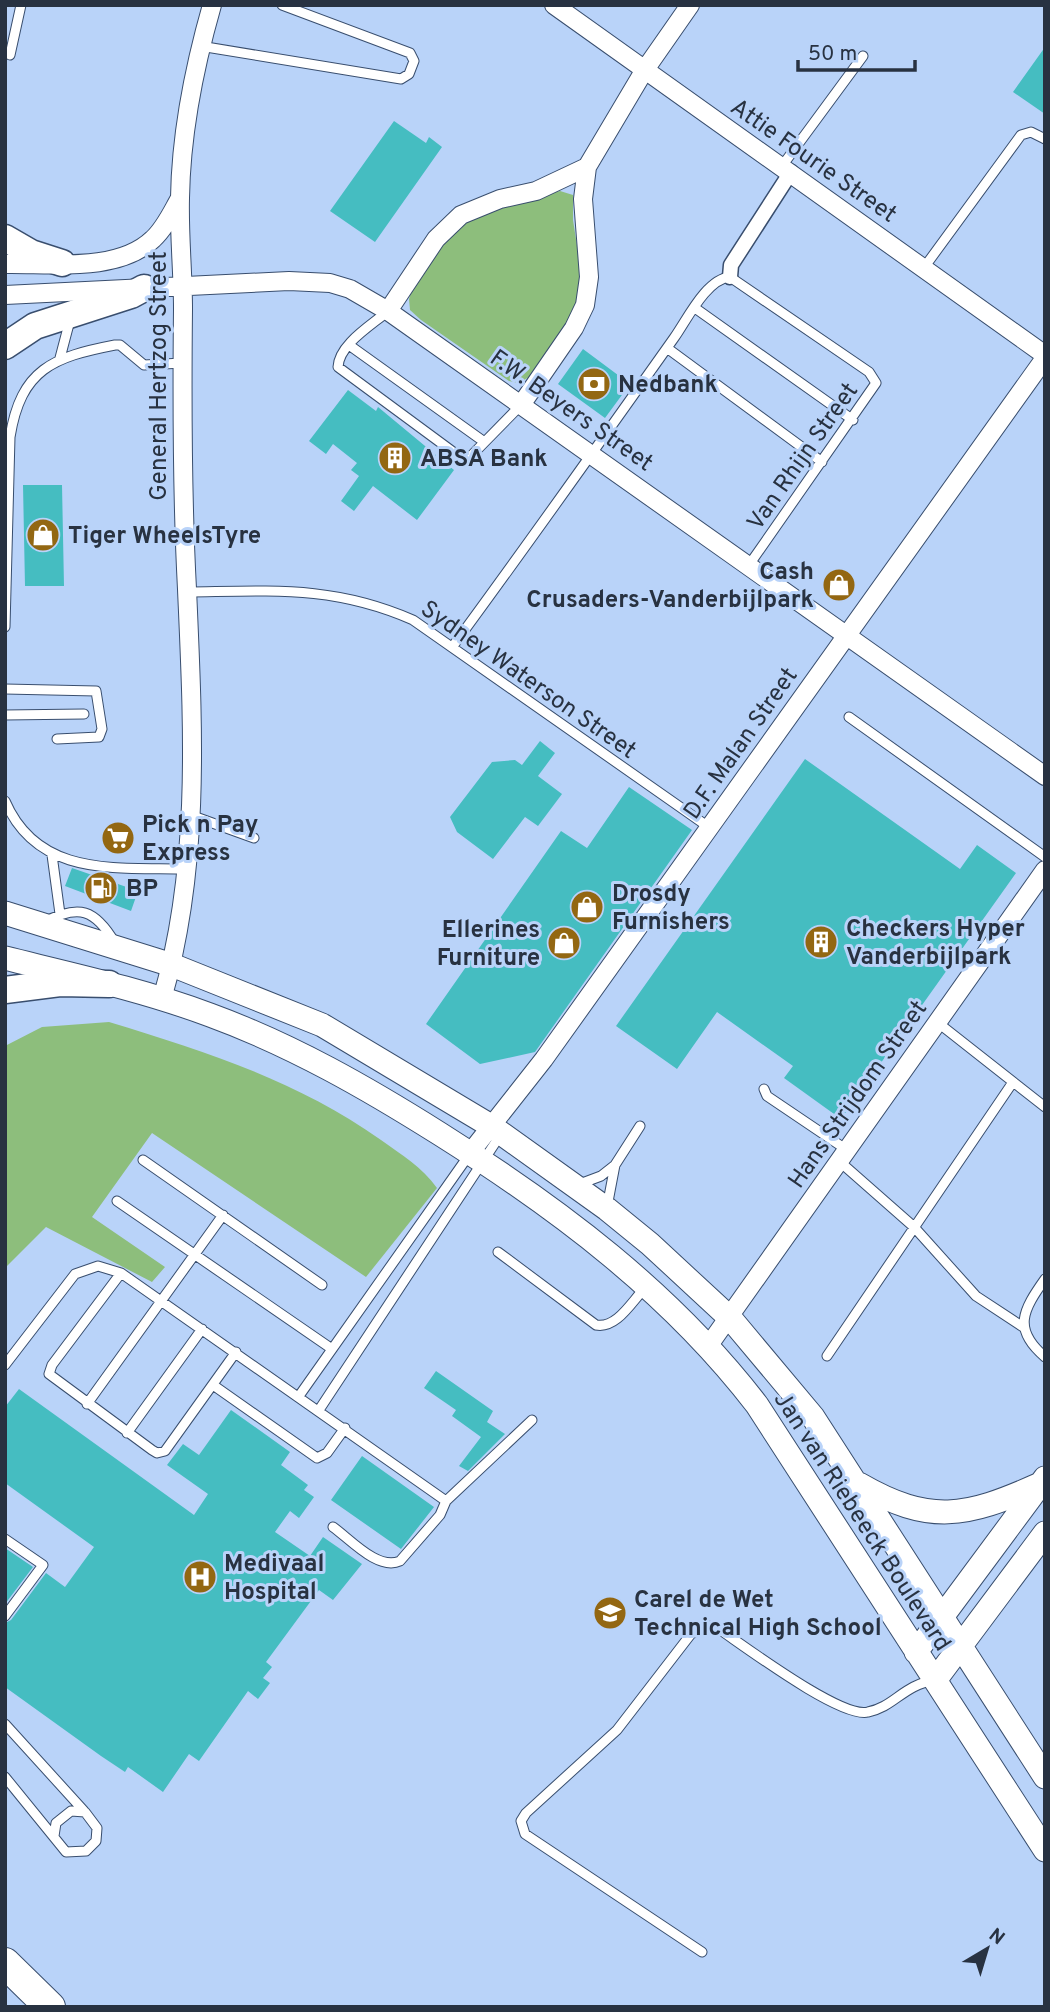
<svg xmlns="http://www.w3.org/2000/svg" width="1050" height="2012" font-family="Overpass,sans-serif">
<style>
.green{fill:#8dbe7c}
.building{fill:#45bdc1}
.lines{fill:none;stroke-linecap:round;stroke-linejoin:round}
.service-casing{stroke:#394e6e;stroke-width:11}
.pedestrian-casing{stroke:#394e6e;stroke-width:17}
.minor-casing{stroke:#394e6e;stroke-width:20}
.tertiary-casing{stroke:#394e6e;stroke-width:25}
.secondary-casing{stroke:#394e6e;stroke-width:29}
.primary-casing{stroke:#394e6e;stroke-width:32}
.service{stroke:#fff;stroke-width:9}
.pedestrian{stroke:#fff;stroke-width:14}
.minor{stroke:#fff;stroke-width:18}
.tertiary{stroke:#fff;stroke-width:23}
.secondary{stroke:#fff;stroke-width:26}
.primary{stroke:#fff;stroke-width:30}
.labels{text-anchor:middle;stroke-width:6;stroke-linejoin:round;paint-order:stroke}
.street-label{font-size:24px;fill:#283241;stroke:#b9d3f9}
.poi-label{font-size:24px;font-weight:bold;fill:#283241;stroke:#b9d3f9;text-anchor:start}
</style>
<rect width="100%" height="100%" fill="#b9d3f9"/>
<path class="green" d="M560 191 573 195V220L582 278 575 314 534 374 519 383 509 381 421 320 410 310 409 299 413 286 453 229 476 212Z
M109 1022C207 1052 296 1080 381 1140 402 1155 422 1167 437 1188L366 1277 152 1133 92 1217 165 1267 152 1282 46 1227 5 1268V1046L42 1027Z"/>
<path class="building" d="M1045 47V114L1013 92Z
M394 121 426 143 429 137 442 147 375 242 330 211Z
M583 349 630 384 605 418 558 384Z
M348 390 376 411 378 407 454 470 417 520 373 486 354 511 341 501 359 476 351 470 357 463 333 444 326 454 309 441Z
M23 485H62L64 586H25Z
M540 741 555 753 538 776 562 794 538 826 525 817 493 859 457 832 450 817 492 762 515 760 522 765Z
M805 759 960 869 977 845 1016 873 841 1119 784 1078 793 1066 717 1012 677 1069 616 1026Z
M629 787 692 830 535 1052 480 1064 426 1024 561 831 587 848Z
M72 868 138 891 131 911 65 886Z
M436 1371 493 1411 487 1422 505 1434 468 1471 459 1466 481 1437 452 1416 456 1410 424 1388Z
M19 1389 194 1515 208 1494 167 1465 183 1444 199 1455 231 1410 290 1452 281 1465 308 1485 304 1490 314 1497 299 1518 290 1511 275 1532 310 1556 323 1537 362 1564 333 1600 319 1590 266 1662 272 1667 263 1678 270 1683 258 1699 248 1691 199 1761 189 1754 163 1792 128 1767 125 1772 101 1756 5 1687V1623L11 1620 46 1573 65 1587 94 1547 5 1483V1407Z
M362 1456 434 1507 401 1549 331 1500Z
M5 1548 33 1567 5 1604Z"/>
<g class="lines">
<defs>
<path id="service" d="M200 46 401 79 409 74 414 61 410 53 282 5
M10 55 21 5
M782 166 863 56
M923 269 1021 135 1031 132 1045 139
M695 308 853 420
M388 311C372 325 339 344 338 367L460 457H470L521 405
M349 345 483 441
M667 348 822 462
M60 358 70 320
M187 592C271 591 333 585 413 620L710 828
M5 627 10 437C21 369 53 357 115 345H120L144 365 183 363
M453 646C528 544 601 441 674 338 687 320 706 279 730 277L869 372 876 383 749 565
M5 689 96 691 102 729 99 737 57 739
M5 715 84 714
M849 717 1045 857
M5 801C38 878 116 867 187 869
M193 816 254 838
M52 855 60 914
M44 922C79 904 95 909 115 943
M937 1022 1045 1107
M764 1089 767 1096 847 1150
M143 1160 322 1285
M839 1161 914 1227 976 1296 1023 1327
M577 1185 601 1176 615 1165
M117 1201 332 1349
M607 1207 615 1165 640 1126
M498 1252 596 1325C617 1329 632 1301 645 1288
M121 1273 52 1365 49 1374 152 1450 157 1453 165 1451 236 1352
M1045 1279C1023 1310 1012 1329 1045 1357
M827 1356 1013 1082
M5 1365 75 1274 98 1266 121 1273 446 1501 440 1515 400 1561C378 1571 350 1539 333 1527
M213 1385 317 1458 327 1453 345 1428
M299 1396 469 1155
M87 1404 223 1215
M319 1410 501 1134
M127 1433 202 1329
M446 1501 532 1420
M5 1539 43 1565 5 1616
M5 1724 84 1811
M5 1777 66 1852 86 1851 96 1841 97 1828 85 1812 71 1811 56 1823 54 1836
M702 1952 525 1834 521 1821 526 1813 617 1730 691 1634 707 1626 716 1627C743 1645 841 1719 868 1712 894 1707 903 1685 935 1680"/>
<path id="pedestrian" d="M730 277 731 265 791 172"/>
<path id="minor" d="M554 5 1045 355
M5 264C50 263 118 273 153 239 165 228 172 212 180 198
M5 295 289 281 330 283 350 289 388 311 1045 776
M388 311 436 239 461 215 500 199 536 191 587 167
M521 405 574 328 585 305 589 277 583 199 587 167 644 71 690 5
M162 999C201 865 193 727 187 589 182 496 182 402 183 309 183 272 179 235 180 198 181 132 194 68 212 5
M470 1153 544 1059 1045 358
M709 1345 1045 870"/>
<path id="tertiary" d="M5 913 172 965 322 1025 491 1126 607 1209 650 1244 731 1319 813 1417 1045 1777
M5 958C74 975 143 990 210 1015 292 1045 367 1088 440 1134 559 1209 671 1293 757 1405L1045 1850
M859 1484C930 1525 966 1517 1038 1485
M916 1652 1045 1478
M936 1679 1045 1533"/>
<path id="secondary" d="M5 238 31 253 62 263
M5 346 35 326 131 295 144 288
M5 990 60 983 109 984"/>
<path id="primary" d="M5 1963 50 2007"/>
</defs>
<use href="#service" class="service-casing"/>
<use href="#pedestrian" class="pedestrian-casing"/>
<use href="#minor" class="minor-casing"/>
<use href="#tertiary" class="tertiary-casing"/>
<use href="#secondary" class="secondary-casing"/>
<use href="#primary" class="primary-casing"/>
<use href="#service" class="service"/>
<use href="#pedestrian" class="pedestrian"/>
<use href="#minor" class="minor"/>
<use href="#tertiary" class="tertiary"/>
<use href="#secondary" class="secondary"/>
<use href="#primary" class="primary"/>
</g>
<defs>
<symbol id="bank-disc" viewBox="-11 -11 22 22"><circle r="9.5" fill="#936712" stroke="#b9d3f9"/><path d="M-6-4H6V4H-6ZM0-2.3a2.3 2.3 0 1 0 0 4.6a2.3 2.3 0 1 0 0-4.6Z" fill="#fff"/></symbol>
<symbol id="building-disc" viewBox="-11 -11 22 22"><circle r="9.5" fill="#936712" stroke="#b9d3f9"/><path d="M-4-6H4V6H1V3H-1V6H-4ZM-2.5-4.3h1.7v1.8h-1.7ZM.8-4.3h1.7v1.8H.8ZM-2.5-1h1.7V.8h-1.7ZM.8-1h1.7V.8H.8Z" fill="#fff"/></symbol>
<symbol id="shop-disc" viewBox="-11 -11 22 22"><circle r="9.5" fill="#936712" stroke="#b9d3f9"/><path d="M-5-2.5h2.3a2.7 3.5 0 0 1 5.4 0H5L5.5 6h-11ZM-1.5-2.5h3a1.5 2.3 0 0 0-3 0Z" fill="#fff"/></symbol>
<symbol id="supermarket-disc" viewBox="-11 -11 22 22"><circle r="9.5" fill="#936712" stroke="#b9d3f9"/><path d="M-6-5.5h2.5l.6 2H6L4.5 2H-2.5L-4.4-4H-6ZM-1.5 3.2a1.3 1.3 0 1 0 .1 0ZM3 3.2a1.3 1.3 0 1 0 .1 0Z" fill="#fff"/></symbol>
<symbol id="fuel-disc" viewBox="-11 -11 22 22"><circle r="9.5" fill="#936712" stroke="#b9d3f9"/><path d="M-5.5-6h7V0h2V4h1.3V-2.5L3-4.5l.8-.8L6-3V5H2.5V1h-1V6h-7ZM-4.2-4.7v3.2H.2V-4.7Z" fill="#fff"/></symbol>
<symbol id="hospital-disc" viewBox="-11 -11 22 22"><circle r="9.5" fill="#936712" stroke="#b9d3f9"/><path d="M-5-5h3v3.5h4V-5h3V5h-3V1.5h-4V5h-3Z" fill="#fff"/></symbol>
<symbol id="school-disc" viewBox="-11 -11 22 22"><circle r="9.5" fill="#936712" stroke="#b9d3f9"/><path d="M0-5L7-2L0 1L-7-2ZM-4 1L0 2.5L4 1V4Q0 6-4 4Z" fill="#fff"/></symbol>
</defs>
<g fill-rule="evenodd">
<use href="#bank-disc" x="575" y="365" width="38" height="38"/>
<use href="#building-disc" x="376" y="439" width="38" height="38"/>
<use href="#shop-disc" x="24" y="516" width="38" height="38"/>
<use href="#shop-disc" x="820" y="566" width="38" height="38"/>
<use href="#supermarket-disc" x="99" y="819" width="38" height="38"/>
<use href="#fuel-disc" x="82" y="869" width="38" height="38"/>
<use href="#shop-disc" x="568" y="888" width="38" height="38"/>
<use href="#building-disc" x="802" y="923" width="38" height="38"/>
<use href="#shop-disc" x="545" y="924" width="38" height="38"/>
<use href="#hospital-disc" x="181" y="1558" width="38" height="38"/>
<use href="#school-disc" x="591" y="1594" width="38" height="38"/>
</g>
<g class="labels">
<g class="street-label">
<text transform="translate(814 160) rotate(35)" y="8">Attie Fourie Street</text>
<text transform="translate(158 376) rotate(-90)" y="8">General Hertzog Street</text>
<text transform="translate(572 410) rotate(35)" y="8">F.W. Beyers Street</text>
<text transform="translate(802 456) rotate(-55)" y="8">Van Rhijn Street</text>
<text transform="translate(529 679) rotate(35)" y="8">Sydney Waterson Street</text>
<text transform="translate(740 743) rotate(-55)" y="8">D.F. Malan Street</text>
<text transform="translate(857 1094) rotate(-55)" y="8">Hans Strijdom Street</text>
<text transform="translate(863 1521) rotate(57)" y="8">Jan van Riebeeck Boulevard</text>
</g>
<g class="poi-label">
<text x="618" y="392">Nedbank</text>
<text x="420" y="466">ABSA Bank</text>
<text x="68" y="543">Tiger WheelsTyre</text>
<text x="814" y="579" text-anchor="end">Cash<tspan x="814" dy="28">Crusaders-Vanderbijlpark</tspan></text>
<text x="142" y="832">Pick n Pay<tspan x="142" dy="28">Express</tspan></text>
<text x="126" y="896">BP</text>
<text x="612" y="901">Drosdy<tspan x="612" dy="28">Furnishers</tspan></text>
<text x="846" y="936">Checkers Hyper<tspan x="846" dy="28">Vanderbijlpark</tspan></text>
<text x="540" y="937" text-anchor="end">Ellerines<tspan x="540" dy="28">Furniture</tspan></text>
<text x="224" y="1571">Medivaal<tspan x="224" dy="28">Hospital</tspan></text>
<text x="634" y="1607">Carel de Wet<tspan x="634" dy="28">Technical High School</tspan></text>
</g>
</g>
<rect width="1050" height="2012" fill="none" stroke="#283241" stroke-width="14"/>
<g transform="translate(987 1949) rotate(38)" stroke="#b9d3f9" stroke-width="5" paint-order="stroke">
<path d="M0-5L12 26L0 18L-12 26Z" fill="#283241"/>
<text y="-10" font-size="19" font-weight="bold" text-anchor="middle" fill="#283241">N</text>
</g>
<path d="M798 60v10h117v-10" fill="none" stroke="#283241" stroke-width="3.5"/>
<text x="808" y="60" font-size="21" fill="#283241" stroke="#b9d3f9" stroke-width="5" paint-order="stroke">50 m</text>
</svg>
